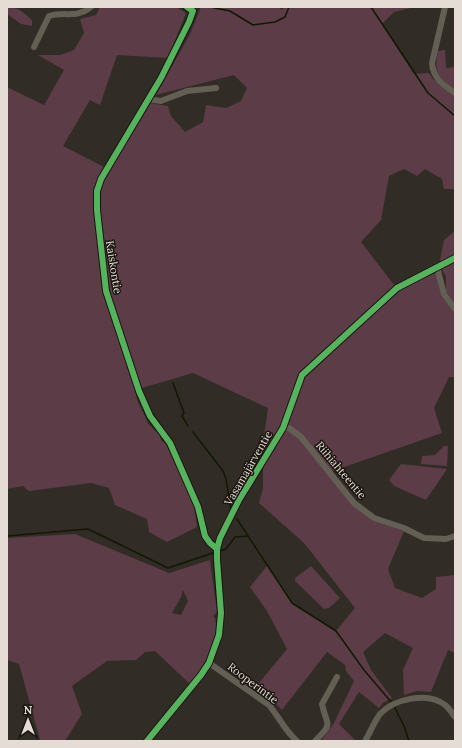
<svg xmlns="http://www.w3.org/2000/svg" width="462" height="748" font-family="Lora,serif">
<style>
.green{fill:#5b3c47;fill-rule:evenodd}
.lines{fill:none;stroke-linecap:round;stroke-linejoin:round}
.stream{stroke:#121903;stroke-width:1.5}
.minor{stroke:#645f54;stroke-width:6}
.cycleway-casing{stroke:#1b1510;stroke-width:8}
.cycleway{stroke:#56b35d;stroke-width:6}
.labels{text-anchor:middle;stroke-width:3;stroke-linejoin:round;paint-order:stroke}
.street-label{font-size:11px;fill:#e5dcd6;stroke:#1b1510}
</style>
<rect width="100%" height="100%" fill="#322c26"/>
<path class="green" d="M7 7C18 7 23 12 32 20V26L21 24 7 14Z
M100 7H176L186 13 168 58 117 55 100 105 90 100 63 146 110 170 150 103 168 106 171 116 185 132 203 122 206 105 226 108 241 101 247 88 234 75 156 95 190 34 201 7H279L282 10 284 7H415L394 12 382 24 414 74 429 73 433 79 455 95V189H444L442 179 425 169 417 176 404 169 389 176 381 220 361 242 398 290 424 276 436 273 445 300 455 313V377H449L434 408 442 433 327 473 372 520 404 531 388 569 395 588 422 598 436 589V577L455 575V653L448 650 431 692 417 691 404 695 403 670 413 648 385 633 363 652 371 670 392 698 383 703 379 708 359 692 339 724 356 741H321L334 723 354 681 346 671 345 665 327 652 282 710 272 700 254 689 287 649 267 611 250 587 267 566 292 603 336 631 355 608 304 543 259 503 263 488V443L268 408 193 373 135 390 137 400 149 425 160 435 161 440 166 444 194 505 197 527 167 542 149 532 147 519 115 505 109 488 91 483 29 491 23 486 7 489V87L44 105 64 70 38 55H60L74 50 84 33 80 19 96 15Z
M445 50 446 68 455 67V91C439 77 433 74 438 51Z
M455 231V305L446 291V276L442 270 440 260 444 240Z
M444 446H448L447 466 421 464 422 456 435 455Z
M401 464 447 469 426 500 394 486 389 480Z
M75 534 169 573 210 560 217 612 213 616 215 618C221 642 204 665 191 685L155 651 145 652 136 660 107 661 72 686 82 714 65 741H42L40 740 19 664 7 660V538ZM183 590 188 601 181 615 172 613 181 597Z
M311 566 340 598 329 608 324 609 295 581V578Z"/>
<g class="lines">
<path class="stream" d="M210 7 230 11 253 25 275 22 285 17 289 7
M371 7 428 93 455 116
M173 383 184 413 182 416 188 426
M193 432 223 471 226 479 231 510
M237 519 292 603 336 631 364 670 392 703
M7 536 88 529 168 568 213 553
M220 551 226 549 235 537 248 536
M394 706 404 726 409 741"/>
<path class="minor" d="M187 7 193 11 189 22 161 78 101 179 97 191V210L106 291 139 391 150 416 170 443 198 507 205 536 210 543 217 549
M445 7 432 63C433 78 443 85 455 93
M34 47 49 16C65 11 76 19 91 7
M148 99 161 101 187 91 216 88
M437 267 444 294 455 309
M283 428H289L301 437 354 503 374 518 404 528 424 538 446 539 455 536
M209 663 269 705C279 717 285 731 297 741
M147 741 201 675 209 663 219 635 221 613 217 560V549L220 538 239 500 283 428 302 375 397 288 455 258
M315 741C334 722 327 727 322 704L337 677
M365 741C370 733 374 722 380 714 394 699 428 691 445 705 449 708 452 713 455 717"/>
<defs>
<path id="cycleway" d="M187 7 193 11 189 22 161 78 101 179 97 191V210L106 291 139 391 150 416 170 443 198 507 205 536 210 543 217 549
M147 741 201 675 209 663 219 635 221 613 217 560V549L220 538 239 500 283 428 302 375 397 288 455 258"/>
</defs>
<use href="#cycleway" class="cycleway-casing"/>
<use href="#cycleway" class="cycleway"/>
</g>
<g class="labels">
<g class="street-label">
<text transform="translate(114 267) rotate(81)" y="4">Kaiskontie</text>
<text transform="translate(248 468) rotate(-60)" y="4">Vasamajärventie</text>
<text transform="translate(341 470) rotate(50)" y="4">Riihiahteentie</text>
<text transform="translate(253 683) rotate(37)" y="4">Rooperintie</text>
</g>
</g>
<rect width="462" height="748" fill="none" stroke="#e5dcd6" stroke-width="16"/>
<g transform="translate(28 720)" stroke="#1b1510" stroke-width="3" paint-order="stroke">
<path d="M0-3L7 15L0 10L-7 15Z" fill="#e5dcd6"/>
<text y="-6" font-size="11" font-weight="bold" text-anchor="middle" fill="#e5dcd6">N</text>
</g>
</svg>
